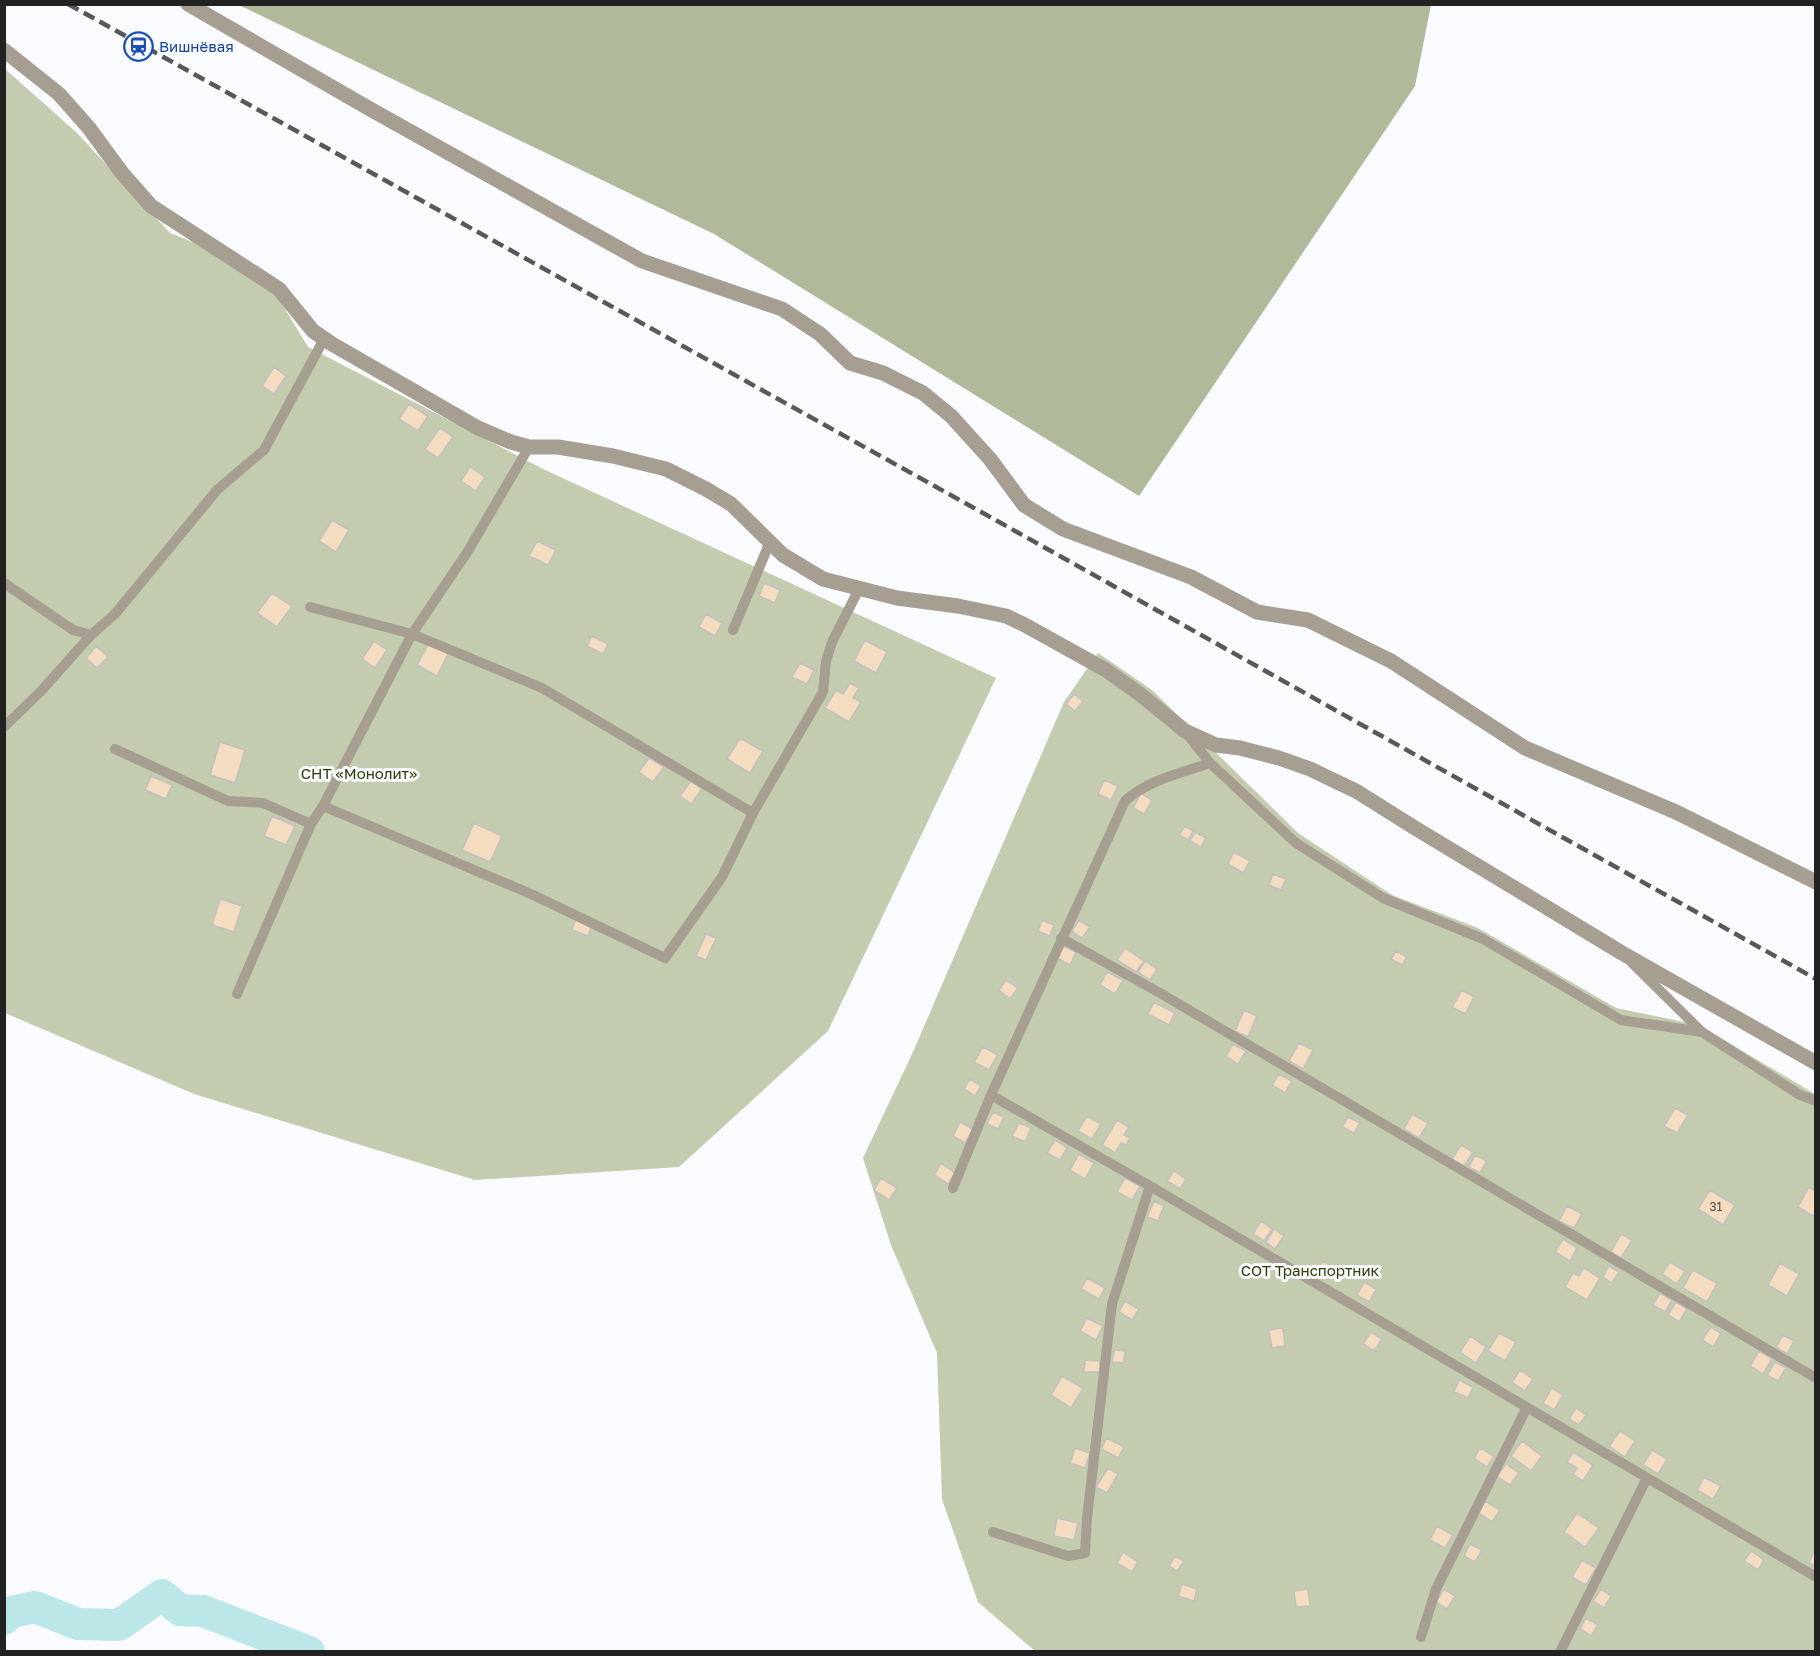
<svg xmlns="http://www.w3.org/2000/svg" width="1820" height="1656" font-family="'Golos Text',sans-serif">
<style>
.green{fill:#c3ccaf}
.forest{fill:#b0ba9a}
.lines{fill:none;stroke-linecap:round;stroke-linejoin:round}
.river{stroke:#bbe7e8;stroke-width:32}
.building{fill:#f4dcc0;stroke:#c3c0be;stroke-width:1.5}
.lane{stroke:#a59e91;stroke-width:10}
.street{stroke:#a59e91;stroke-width:15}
.rail{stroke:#575859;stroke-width:4.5;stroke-dasharray:12 6;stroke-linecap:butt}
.labels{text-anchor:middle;stroke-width:6;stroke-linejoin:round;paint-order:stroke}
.number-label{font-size:12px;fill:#56504a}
.transit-label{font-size:15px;fill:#164399;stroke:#f9fbfe;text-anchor:start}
.park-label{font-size:15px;fill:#303c06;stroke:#f9fbfe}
</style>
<rect width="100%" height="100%" fill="#f9fbfe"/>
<path class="green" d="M4 68 77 133 170 233 261 269 308 347 543 469 996 678 828 1031 679 1167 475 1180 194 1094 5 1013Z
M1098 653 1152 690 1298 833 1392 895 1478 928 1616 1008 1699 1025 1815 1094V1651H1035L978 1602 942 1499 937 1353 891 1245 863 1158 913 1052 1064 702Z"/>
<path class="forest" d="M239 5 1431 4V5L1415 86 1139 496 714 234Z"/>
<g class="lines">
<path class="river" d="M4 1619 12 1612 35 1607 78 1624 119 1625 162 1595 180 1610 203 1611 309 1652"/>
</g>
<path class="building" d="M274 367 286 376 274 394 262 386Z
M409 404 428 416 418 431 399 419Z
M440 428 453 437 438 458 425 449Z
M470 467 485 477 476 491 461 481Z
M332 520 349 530 336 552 319 541Z
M537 541 556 550 548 565 529 556Z
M764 583 780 590 775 603 759 596Z
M272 593 292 606 277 627 257 613Z
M706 614 722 623 715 636 699 627Z
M592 636 608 644 603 654 587 646Z
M865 640 887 652 876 673 854 661Z
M374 641 387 650 375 668 362 659Z
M429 643 448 654 437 676 417 665Z
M96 646 108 657 97 668 86 658Z
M800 663 814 670 807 684 792 677Z
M850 683 859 688 853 698 861 702 849 722 825 708 836 690 843 694Z
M1074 694 1083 701 1075 711 1066 704Z
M740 738 763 751 750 773 727 759Z
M220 742 245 750 235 783 210 775Z
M649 758 664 767 653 782 639 772Z
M151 776 172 785 166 799 145 790Z
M1104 780 1118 786 1111 800 1098 794Z
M691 781 702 789 691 804 680 796Z
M1141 793 1152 800 1144 814 1133 808Z
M272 816 295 826 286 845 264 836Z
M474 823 502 836 490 862 462 850Z
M1185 826 1193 831 1188 840 1179 835Z
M1195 832 1206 838 1201 847 1190 841Z
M1234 852 1250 861 1243 873 1228 864Z
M1273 874 1286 879 1281 890 1269 885Z
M220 899 242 906 234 932 212 925Z
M576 918 592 925 588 936 572 930Z
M1042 920 1054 925 1050 936 1038 931Z
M1079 920 1090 927 1082 938 1072 931Z
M706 934 716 938 706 960 696 956Z
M1063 946 1076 952 1070 965 1057 958Z
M1125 948 1144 961 1136 972 1117 960Z
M1396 951 1407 957 1402 965 1391 959Z
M1145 961 1157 969 1150 980 1138 972Z
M1107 972 1123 980 1115 994 1100 985Z
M1006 980 1018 988 1010 999 999 990Z
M1462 990 1474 997 1465 1014 1452 1007Z
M1154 1002 1175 1013 1169 1025 1148 1014Z
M1244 1010 1257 1016 1248 1037 1235 1031Z
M1299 1043 1313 1050 1303 1069 1289 1061Z
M1233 1044 1246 1051 1238 1064 1226 1056Z
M983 1047 998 1055 989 1070 974 1062Z
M1279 1074 1292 1081 1285 1093 1272 1085Z
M970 1079 981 1086 975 1096 964 1089Z
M1675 1108 1688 1115 1677 1133 1664 1126Z
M993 1112 1004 1117 998 1129 987 1124Z
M1412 1114 1428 1123 1419 1138 1404 1129Z
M1087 1116 1101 1124 1092 1139 1078 1131Z
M1348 1117 1360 1123 1354 1133 1342 1127Z
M1117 1120 1129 1127 1124 1135 1130 1138 1126 1145 1121 1143 1115 1153 1102 1145Z
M960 1122 973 1129 965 1143 953 1136Z
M1019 1123 1031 1128 1025 1142 1012 1136Z
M1055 1140 1067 1148 1060 1160 1047 1153Z
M1461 1145 1473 1152 1464 1166 1452 1159Z
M1079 1154 1094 1163 1085 1179 1070 1170Z
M1475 1155 1487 1161 1480 1173 1469 1167Z
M941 1163 955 1173 948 1184 934 1175Z
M1174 1171 1186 1179 1180 1189 1167 1181Z
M881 1178 897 1188 889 1200 874 1190Z
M1125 1178 1140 1186 1132 1200 1117 1192Z
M1809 1187 1816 1191V1212L1813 1216 1798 1207Z
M1710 1190 1735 1205 1723 1225 1698 1209Z
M1154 1201 1164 1206 1158 1221 1147 1217Z
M1567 1206 1582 1214 1574 1228 1559 1221Z
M1261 1221 1272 1229 1264 1241 1253 1234Z
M1274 1229 1284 1236 1275 1249 1266 1242Z
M1621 1234 1632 1240 1621 1258 1611 1252Z
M1563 1239 1577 1248 1570 1261 1555 1252Z
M1323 1261 1335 1268 1329 1279 1316 1272Z
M1670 1262 1685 1271 1677 1284 1662 1274Z
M1780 1263 1799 1274 1787 1296 1768 1285Z
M1609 1266 1619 1272 1612 1283 1603 1277Z
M1584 1268 1600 1278 1587 1300 1565 1287 1573 1273 1579 1276Z
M1693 1270 1717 1283 1707 1302 1683 1288Z
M1087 1278 1105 1288 1099 1299 1081 1289Z
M1364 1282 1376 1289 1369 1302 1357 1295Z
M1660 1293 1672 1300 1665 1312 1653 1305Z
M1125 1301 1139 1309 1132 1320 1119 1312Z
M1676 1302 1687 1309 1679 1322 1668 1315Z
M1087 1318 1103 1326 1096 1340 1080 1331Z
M1711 1327 1721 1334 1713 1347 1702 1340Z
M1283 1328 1285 1346 1272 1348 1269 1330Z
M1371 1332 1382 1339 1374 1351 1363 1344Z
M1499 1333 1516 1342 1505 1361 1488 1351Z
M1783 1335 1794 1341 1787 1354 1776 1347Z
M1470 1336 1486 1347 1476 1363 1460 1352Z
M1114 1350 1125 1351 1124 1363 1112 1362Z
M1759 1351 1772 1359 1763 1374 1750 1366Z
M1085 1360 1100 1361V1372H1084Z
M1775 1362 1786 1368 1778 1381 1767 1375Z
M1520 1370 1533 1379 1525 1391 1512 1382Z
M1062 1376 1083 1388 1071 1408 1051 1395Z
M1459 1380 1473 1387 1468 1398 1454 1392Z
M1552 1388 1563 1395 1554 1410 1543 1403Z
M1576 1408 1586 1415 1579 1425 1569 1419Z
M1620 1431 1635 1441 1625 1457 1609 1446Z
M1107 1438 1124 1447 1118 1458 1101 1449Z
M1522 1441 1542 1456 1531 1471 1511 1456Z
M1075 1448 1090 1453 1085 1468 1070 1463Z
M1480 1448 1494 1456 1487 1467 1474 1458Z
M1652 1450 1667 1459 1658 1474 1643 1465Z
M1573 1452 1593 1465 1583 1481 1573 1474 1577 1468 1567 1462Z
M1506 1464 1519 1473 1510 1485 1497 1476Z
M1108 1468 1118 1474 1107 1493 1096 1487Z
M1704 1477 1721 1486 1713 1499 1697 1490Z
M1485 1501 1500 1510 1492 1522 1478 1513Z
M1577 1513 1599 1528 1585 1547 1564 1532Z
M1057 1518 1078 1523 1074 1540 1054 1536Z
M1437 1526 1453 1535 1445 1548 1430 1540Z
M1470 1544 1482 1550 1475 1562 1464 1556Z
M1815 1549 1816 1550V1566L1809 1563Z
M1751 1551 1764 1560 1758 1570 1744 1561Z
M1123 1552 1138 1562 1132 1572 1117 1563Z
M1175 1556 1184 1561 1177 1571 1169 1566Z
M1582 1560 1596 1568 1586 1585 1572 1577Z
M1182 1584 1197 1589 1194 1601 1178 1596Z
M1308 1589 1310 1606 1296 1607 1294 1591Z
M1444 1589 1455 1596 1447 1609 1436 1602Z
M1601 1589 1611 1596 1604 1608 1593 1601Z
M1586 1618 1598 1625 1591 1636 1580 1629Z"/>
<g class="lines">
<path class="lane" d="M4 583 73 630 91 635
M310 607 412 634 542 688 753 813
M733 630 770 542
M4 727 42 690 91 635 115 614 217 490 264 450 324 339
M1187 734 1210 763 1296 843 1383 898 1483 939 1621 1020 1702 1032 1800 1095 1816 1101
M115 749 228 801 263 803 311 824
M323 806 531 894 665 958 722 877 753 813 823 692 826 661 832 642 859 589
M1061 938 1160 993 1816 1378
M1632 963 1702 1032
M237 994 311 824 323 806 412 634 468 551 529 447
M991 1095 1150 1186 1816 1577
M953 1188 991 1095 1125 801C1148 780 1181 773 1210 763
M993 1532 1068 1556 1085 1553 1087 1518 1112 1304 1150 1186
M1421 1637 1436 1589 1527 1407
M1560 1652 1647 1478"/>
<path class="street" d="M188 4 370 109 642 261 782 309 820 334 850 363 883 373 923 393 951 416 990 459 1024 505 1063 529 1191 577 1257 612 1308 620 1391 661 1525 748 1676 812 1816 882
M4 50 59 94 89 128 122 173 151 206 279 289 313 331 332 344 478 428 511 442 529 447H558L613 456 666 469 706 489 731 504 783 555 823 579 897 598 958 606 1006 616 1023 624 1106 670 1141 695 1185 731 1216 745 1240 748 1279 758 1310 769 1356 791 1415 828 1622 953 1816 1063"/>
<path class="rail" d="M68 4 983 513 1816 979"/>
</g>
<defs>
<symbol id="station-ring" viewBox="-11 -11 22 22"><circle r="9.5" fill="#f9fbfe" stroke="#1a4fb4" stroke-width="1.5"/><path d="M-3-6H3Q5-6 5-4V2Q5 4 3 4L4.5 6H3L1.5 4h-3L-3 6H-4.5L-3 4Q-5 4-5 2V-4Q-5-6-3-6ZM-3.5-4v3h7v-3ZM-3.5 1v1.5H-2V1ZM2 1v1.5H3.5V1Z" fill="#1a4fb4"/></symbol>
</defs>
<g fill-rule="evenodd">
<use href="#station-ring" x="122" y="30" width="33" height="33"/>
</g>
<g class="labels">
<g class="number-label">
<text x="1716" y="1211">31</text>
</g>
<g class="transit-label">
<text x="159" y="52">Вишнёвая</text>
</g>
<g class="park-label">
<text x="359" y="779">СНТ «Монолит»</text>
<text x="1310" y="1276">СОТ Транспортник</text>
</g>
</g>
<rect width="1820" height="1656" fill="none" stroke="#222223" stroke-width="12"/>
</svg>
